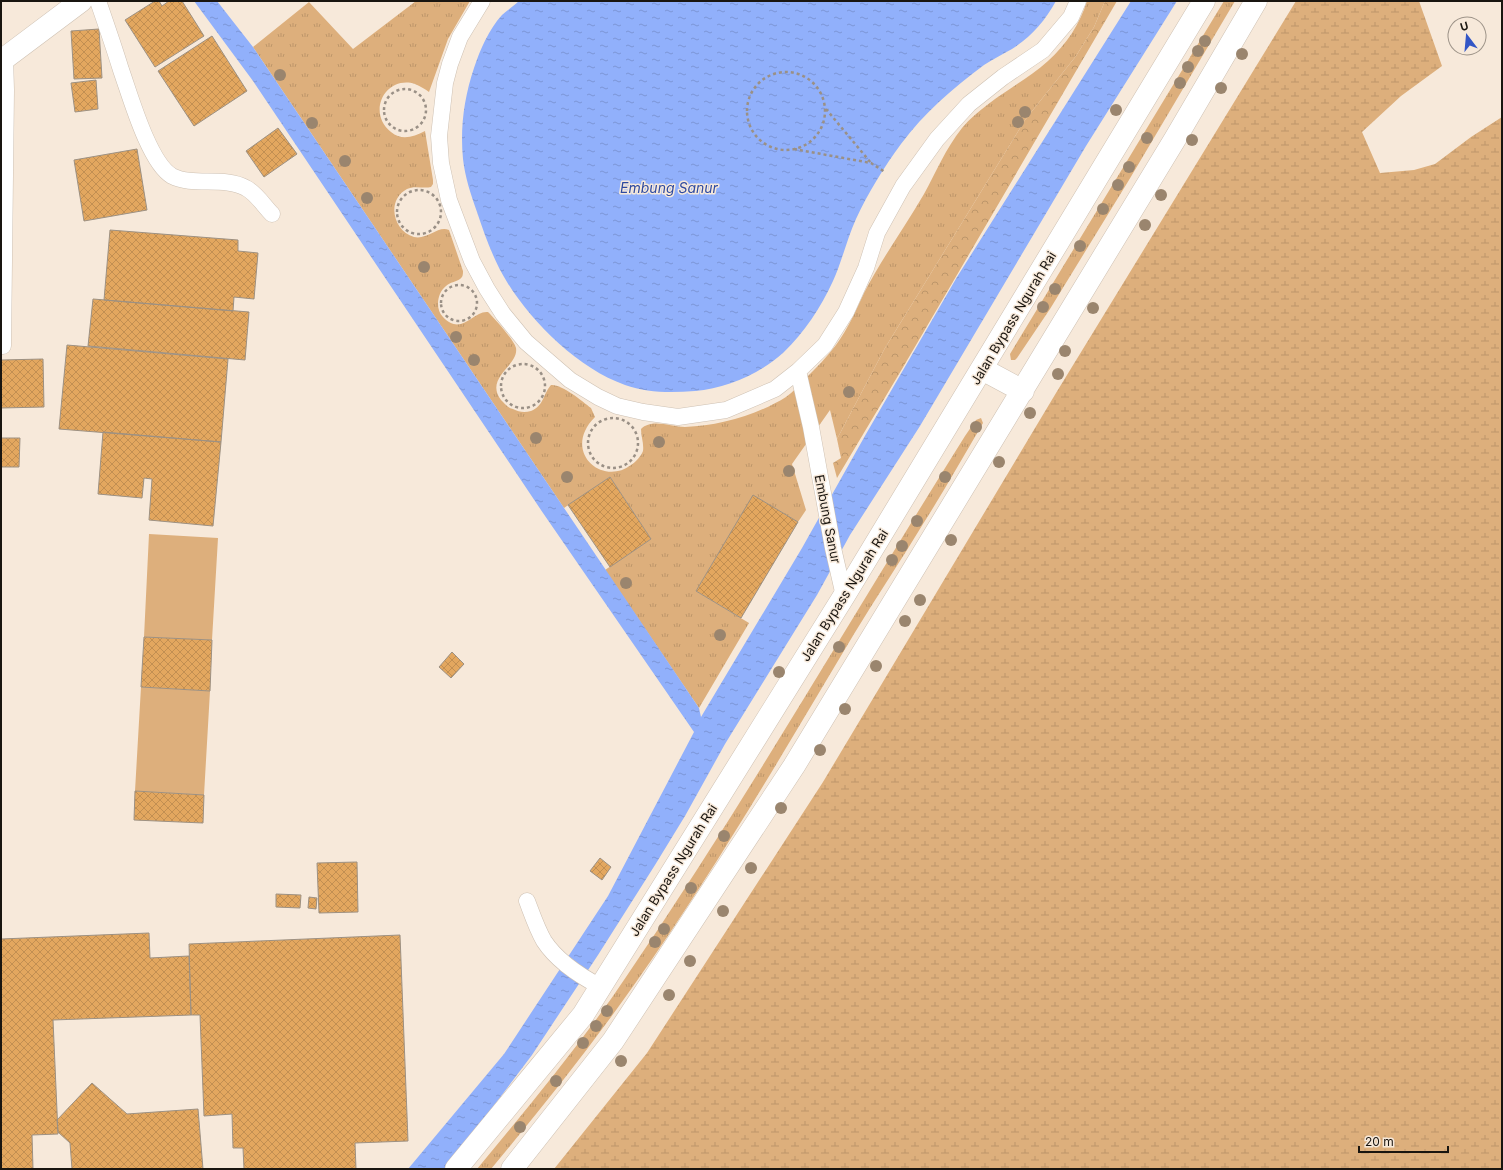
<svg xmlns="http://www.w3.org/2000/svg" width="1503" height="1170" font-family="Inter,sans-serif">
<style>
.grass{fill:url(#grass-tufts)}
.forest{fill:url(#forest-crowns)}
.wetland{fill:url(#wetland-marsh)}
.pitch{fill:#ddaf7c}
.water{fill:url(#water-ripples)}
.building{fill:url(#building-cross-hatch);stroke:#9d9183}
.lines{fill:none;stroke-linecap:round;stroke-linejoin:round}
.lane-casing{stroke:#cec1b3;stroke-width:17}
.secondary-casing{stroke:#cec1b3;stroke-width:23}
.highway-casing{stroke:#cec1b3;stroke-width:23}
.path{stroke:#9a9086;stroke-width:2.5;stroke-dasharray:3 3;stroke-linecap:butt}
.lane{stroke:#fff;stroke-width:16}
.secondary{stroke:#fff;stroke-width:22}
.highway{stroke:#fff;stroke-width:22}
.tree{fill:#9a856e}
.labels{text-anchor:middle;stroke-width:3;stroke-linejoin:round;paint-order:stroke}
.street-label{font-size:13px;fill:#191510;stroke:#f7e9da}
.water-label{font-size:14px;font-style:italic;fill:#2e4aa0;stroke:#f7e9da}
</style>
<defs>
<pattern id="grass-tufts" width="24" height="20" patternUnits="userSpaceOnUse"><rect width="24" height="20" fill="#ddaf7c"/><path d="M3 7l-1-3M5 7V3M7 7l1-3M15 17l-1-3M17 17v-4M19 17l1-3" fill="none" stroke="#bd966a"/></pattern>
<pattern id="forest-crowns" width="20" height="18" patternUnits="userSpaceOnUse"><rect width="20" height="18" fill="#ddaf7c"/><path d="M2 6a3 3 0 1 1 6 0M12 15a3 3 0 1 1 6 0" fill="none" stroke="#bd966a"/></pattern>
<pattern id="wetland-marsh" width="20" height="14" patternUnits="userSpaceOnUse"><rect width="20" height="14" fill="#ddaf7c"/><path d="M1 5h8M5 5V1M11 12h8M15 12V8" fill="none" stroke="#bd966a"/></pattern>
<pattern id="water-ripples" width="26" height="14" patternUnits="userSpaceOnUse"><rect width="26" height="14" fill="#91b0fb"/><path d="M2 4q2-2 4 0t4 0M15 11q2-2 4 0t4 0" fill="none" stroke="#7c96d6"/></pattern>
<pattern id="building-cross-hatch" width="8" height="8" patternUnits="userSpaceOnUse"><rect width="8" height="8" fill="#e3a75f"/><path d="M0 0l8 8M0 8l8-8" fill="none" stroke="#c28f52"/></pattern>
</defs>
<rect width="100%" height="100%" fill="#f7e9da"/>
<path class="grass" d="M416 1H470L448 39 429 92C425 89 420 86 415 84 386 75 366 112 391 132 402 141 413 137 425 131L433 180V184L431 187C423 189 415 185 407 189 386 200 393 231 414 237 428 240 438 225 449 230L463 271C463 274 463 277 460 279 456 282 450 282 446 286 437 293 435 309 443 317 462 337 473 310 488 312 495 319 514 340 516 348 519 366 484 377 501 400 505 404 508 408 513 409 519 412 524 413 531 411 544 406 543 394 551 385 562 384 582 401 591 408L595 417C561 451 602 487 631 465 636 462 641 456 643 451 644 443 641 437 641 429 652 418 671 427 685 427 719 426 757 415 786 397 793 392 799 385 805 379 816 368 827 357 836 345 848 329 856 310 864 293 882 258 905 227 924 194 936 172 946 148 962 128 986 100 1021 85 1048 61 1066 45 1080 24 1087 1H1105L1094 27 1076 56 1025 120 885 348 837 439 830 410 792 464 806 510 798 522 753 496 696 591 749 623 699 708 605 570 651 539 610 477 564 508 253 47 309 2 353 49Z
M1224 1H1235L1129 180 1050 309 1017 358 1015 360H1011L1010 354Z
M981 418 983 423C963 457 944 491 923 524 901 561 876 597 854 634 783 753 714 872 634 985 589 1049 541 1109 491 1169H477C529 1106 581 1044 626 977 746 801 852 616 965 436L976 420Z"/>
<path class="forest" d="M1105 1H1117L902 369 837 478 833 463 841 458 837 439 885 348 1025 120 1076 56 1094 27Z"/>
<path class="wetland" d="M1296 1H1419L1442 66 1401 96 1362 132 1380 173 1414 170 1435 164 1471 137 1502 117V1169H554L647 1053 823 782 1056 393Z"/>
<path class="pitch" d="M149 534 218 538 212 640 144 637Z
M141 687 210 691 204 795 135 791Z"/>
<path class="water" d="M194 1H217L253 47 699 708 701 717 802 548 866 434 957 277 1131 1H1177L1086 146 920 426 850 535 817 595 725 744 685 816 655 865 598 955 532 1055 446 1169H408L504 1054 608 896 694 732 543 513 253 81Z
M519 1H1056C1045 21 1031 37 1012 49 1003 54 993 59 984 65 953 88 924 113 901 144 884 167 868 193 856 219 847 239 842 261 833 281 821 307 804 333 784 352 760 374 727 388 695 391 671 393 647 393 625 385 579 369 532 323 507 282 494 261 485 236 477 212 471 195 465 177 463 159 460 128 464 98 474 68 480 50 489 29 502 15 507 10 514 6 519 1Z"/>
<path class="building" d="M155 1H159L162 6 169 1H182L204 36 155 67 125 20Z
M99 29 102 78 74 79 71 31Z
M212 36 247 91 194 126 158 71Z
M96 80 98 109 75 112 71 83Z
M278 128 297 154 264 177 246 151Z
M137 149 147 210 84 221 74 160Z
M110 230 238 240V251L258 253 254 299 234 297 233 311 104 300Z
M93 299 249 312 245 360 88 346Z
M67 345 228 359 221 442 59 429Z
M43 359 44 407 1 408V360Z
M103 432 221 442 213 526 149 520 152 479 144 478 142 498 98 494Z
M1 438H20L19 467H1Z
M610 477 651 539 610 567 568 505Z
M753 495 798 522 741 618 696 591Z
M144 637 212 640 210 691 141 687Z
M452 652 464 664 451 678 439 667Z
M135 791 204 795 203 823 134 820Z
M600 858 611 867 602 880 590 871Z
M357 862 358 912 319 913 317 863Z
M276 894 301 895 300 908 276 907Z
M309 897 317 898 316 909 308 908Z
M149 933 150 958 189 956 191 1015 53 1020 58 1134 32 1135 33 1169H1V939Z
M400 935 408 1141 355 1143 356 1169H244L243 1148H233L232 1114 204 1116 200 1015H191L189 944Z
M92 1083 127 1114 198 1109 203 1169H72L70 1143 58 1132 57 1120Z"/>
<g class="lines">
<defs>
<path id="lane" d="M98 1C106 24 114 47 121 70 130 95 149 163 172 176 193 187 224 176 246 188 256 193 264 206 272 214
M482 1 460 37 450 64 445 83 439 136 441 163 449 200 472 261 487 289 503 314 526 342 570 380 598 397 617 406 643 412 678 417 726 410 775 389 798 371 825 345 846 312 866 268 877 233 903 186 937 139 969 104 1003 77 1043 50 1071 17 1078 1
M3 346 6 90 5 58
M798 371 811 427 833 548 844 596
M527 901C532 914 537 929 544 941 557 961 580 976 601 987"/>
<path id="secondary" d="M1 61 81 1"/>
<path id="highway" d="M982 369 1023 391
M456 1169 583 1015 844 596 1204 1
M512 1169 613 1041 794 766 1175 139 1256 1"/>
</defs>
<use href="#lane" class="lane-casing"/>
<use href="#secondary" class="secondary-casing"/>
<use href="#highway" class="highway-casing"/>
<path class="path" d="M747 111a39 39 0 1 1 78 0a39 39 0 1 1-78 0Z
M384 110a21 21 0 1 1 42 0a21 21 0 1 1-42 0Z
M826 109 871 163
M794 149 871 163 885 172
M397 212a22 22 0 1 1 44 0a22 22 0 1 1-44 0Z
M441 303a18 18 0 1 1 36 0a18 18 0 1 1-36 0Z
M501 386a22 22 0 1 1 44 0a22 22 0 1 1-44 0Z
M588 443a25 25 0 1 1 50 0a25 25 0 1 1-50 0Z"/>
<use href="#lane" class="lane"/>
<use href="#secondary" class="secondary"/>
<use href="#highway" class="highway"/>
</g>
<g class="tree">
<circle cx="1205" cy="41" r="6"/>
<circle cx="1198" cy="51" r="6"/>
<circle cx="1242" cy="54" r="6"/>
<circle cx="1188" cy="67" r="6"/>
<circle cx="280" cy="75" r="6"/>
<circle cx="1180" cy="83" r="6"/>
<circle cx="1221" cy="88" r="6"/>
<circle cx="1116" cy="110" r="6"/>
<circle cx="1025" cy="112" r="6"/>
<circle cx="1018" cy="122" r="6"/>
<circle cx="312" cy="123" r="6"/>
<circle cx="1147" cy="138" r="6"/>
<circle cx="1192" cy="140" r="6"/>
<circle cx="345" cy="161" r="6"/>
<circle cx="1129" cy="167" r="6"/>
<circle cx="1118" cy="185" r="6"/>
<circle cx="1161" cy="195" r="6"/>
<circle cx="367" cy="198" r="6"/>
<circle cx="1103" cy="209" r="6"/>
<circle cx="1145" cy="225" r="6"/>
<circle cx="1080" cy="246" r="6"/>
<circle cx="424" cy="267" r="6"/>
<circle cx="1055" cy="289" r="6"/>
<circle cx="1043" cy="307" r="6"/>
<circle cx="1093" cy="308" r="6"/>
<circle cx="456" cy="337" r="6"/>
<circle cx="1065" cy="351" r="6"/>
<circle cx="474" cy="360" r="6"/>
<circle cx="1058" cy="374" r="6"/>
<circle cx="849" cy="392" r="6"/>
<circle cx="1030" cy="413" r="6"/>
<circle cx="976" cy="427" r="6"/>
<circle cx="536" cy="438" r="6"/>
<circle cx="659" cy="442" r="6"/>
<circle cx="999" cy="462" r="6"/>
<circle cx="789" cy="471" r="6"/>
<circle cx="567" cy="477" r="6"/>
<circle cx="945" cy="477" r="6"/>
<circle cx="917" cy="521" r="6"/>
<circle cx="951" cy="540" r="6"/>
<circle cx="902" cy="546" r="6"/>
<circle cx="892" cy="560" r="6"/>
<circle cx="626" cy="583" r="6"/>
<circle cx="920" cy="600" r="6"/>
<circle cx="905" cy="621" r="6"/>
<circle cx="720" cy="635" r="6"/>
<circle cx="839" cy="647" r="6"/>
<circle cx="876" cy="666" r="6"/>
<circle cx="779" cy="672" r="6"/>
<circle cx="845" cy="709" r="6"/>
<circle cx="820" cy="750" r="6"/>
<circle cx="781" cy="808" r="6"/>
<circle cx="724" cy="836" r="6"/>
<circle cx="751" cy="868" r="6"/>
<circle cx="691" cy="888" r="6"/>
<circle cx="723" cy="911" r="6"/>
<circle cx="664" cy="929" r="6"/>
<circle cx="655" cy="942" r="6"/>
<circle cx="690" cy="961" r="6"/>
<circle cx="669" cy="995" r="6"/>
<circle cx="607" cy="1011" r="6"/>
<circle cx="596" cy="1026" r="6"/>
<circle cx="583" cy="1043" r="6"/>
<circle cx="621" cy="1061" r="6"/>
<circle cx="556" cy="1081" r="6"/>
<circle cx="520" cy="1127" r="6"/>
</g>
<g class="labels">
<g class="street-label">
<text transform="translate(1013 318) rotate(-59)" y="5">Jalan Bypass Ngurah Rai</text>
<text transform="translate(828 519) rotate(79)" y="5">Embung Sanur</text>
<text transform="translate(844 595) rotate(-58)" y="5">Jalan Bypass Ngurah Rai</text>
<text transform="translate(673 870) rotate(-58)" y="5">Jalan Bypass Ngurah Rai</text>
</g>
<g class="water-label">
<text x="669" y="193">Embung Sanur</text>
</g>
</g>
<rect width="1503" height="1170" fill="none" stroke="#191510" stroke-width="4"/>
<g transform="translate(1467 36) rotate(344)"><circle r="19" fill="#f7e9da" stroke="#9e9489"/>
<path d="M0-3L7 15L0 10L-7 15Z" fill="#3356c6"/>
<text y="-6" font-size="11" font-weight="bold" text-anchor="middle" fill="#191510">U</text>
</g>
<path d="M1359 1146v6h89v-6" fill="none" stroke="#191510" stroke-width="2"/>
<text x="1365" y="1146" font-size="12" fill="#191510" stroke="#f7e9da" stroke-width="3" paint-order="stroke">20 m</text>
</svg>
